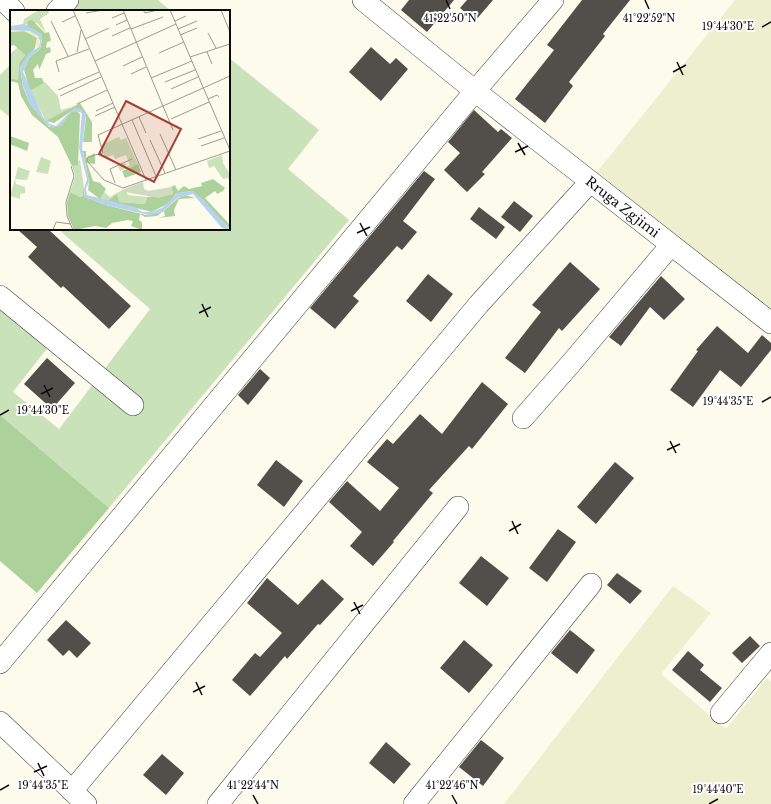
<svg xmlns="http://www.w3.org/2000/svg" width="771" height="804" font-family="'Libre Baskerville',serif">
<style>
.farmland{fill:#eeefcf}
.green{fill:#c9e2ba}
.forest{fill:#acd19b}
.building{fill:#524e49}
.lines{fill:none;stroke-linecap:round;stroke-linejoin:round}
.minor-casing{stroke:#3e3e3e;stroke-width:22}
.minor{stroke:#fff;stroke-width:21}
.ticks{fill:none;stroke:#0b0b0b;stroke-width:1.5}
.labels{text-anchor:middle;stroke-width:4;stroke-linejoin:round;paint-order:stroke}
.street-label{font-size:13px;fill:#0b0b0b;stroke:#fff}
.inset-road{fill:none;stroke:#9c9b91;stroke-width:1}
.view{fill:#aa3e34;fill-opacity:0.15;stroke:#aa3e34;stroke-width:2}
.inset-edge{fill:none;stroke:#0b0b0b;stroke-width:2}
.ticks-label{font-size:10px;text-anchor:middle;fill:#0b0b0b;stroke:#fff;stroke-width:4;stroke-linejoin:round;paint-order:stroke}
</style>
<rect width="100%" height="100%" fill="#fdfbeb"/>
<path class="farmland" d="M735 0H771V312L597 172Z
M673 586 711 613 661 674 726 729 767 678 771 682V804H504Z"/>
<path class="green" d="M77 0H158L171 11H65Z
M229 58 319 130 288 169 349 220 109 508 0 415V307L49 346 13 392 59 429 150 309 58 229H229Z
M11 64V118L0 109V75Z"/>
<path class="forest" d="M0 415 109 508 37 593 0 561Z"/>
<path class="building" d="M409 0H454L427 32 401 10Z
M467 0H493L475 21 460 8Z
M582 0H630L603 34 605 36 569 82 573 86 545 123 515 99 554 50 547 45Z
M371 47 390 64 396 58 408 69 381 101 349 72Z
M474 110 498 132 501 129 512 138 482 172 485 174 467 192 444 170 460 153 448 142Z
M424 171 435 179 403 221 417 232 402 250 397 246 353 296 359 301 335 329 310 308Z
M514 201 533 216 520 232 501 217Z
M479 207 505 227 496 239 470 219Z
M17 229H48L131 306 109 329 63 286 61 288 28 257 37 247Z
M570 262 600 289 562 331 559 328 525 373 505 358 541 312 532 305Z
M428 274 453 294 431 322 406 301Z
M661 276 685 299 664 320 650 307 621 346 609 337Z
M717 326 748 353 762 335 771 343V350L741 387 720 370 693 407 670 390 698 351 696 350Z
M47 358 75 383 52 409 24 384Z
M260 369 270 378 248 405 238 395Z
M482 382 508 404 472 449 469 446 429 490 433 493 393 541 394 542 373 566 350 546 362 532 329 502 347 481 380 511 399 488 367 462 387 439 393 444 420 414 442 434Z
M276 460 303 481 284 507 257 485Z
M615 462 634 478 596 524 577 507Z
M558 529 576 542 547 582 529 568Z
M481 556 509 578 487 606 459 583Z
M617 573 642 591 630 604 607 585Z
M267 578 298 605 322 579 344 599 320 625 318 624 287 659 285 656 250 696 232 680 255 653 260 657 282 633 247 603Z
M66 620 91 643 77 658 69 650 63 656 47 640Z
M570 630 595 650 577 674 551 653Z
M750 636 760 646 742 663 732 653Z
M464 640 493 665 469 693 440 668Z
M688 651 704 665 700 670 722 688 710 702 672 670Z
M481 740 504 758 483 786 459 767Z
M386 742 411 764 394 784 369 763Z
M162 754 184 773 166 795 143 775Z"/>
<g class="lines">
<defs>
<g id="minor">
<path d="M3 0 14 11"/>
<path id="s1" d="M363 0 475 91 771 323"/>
<path d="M57 11 68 0"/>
<path d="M0 296 133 405"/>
<path d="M523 418 573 361 671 245"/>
<path d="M0 663 475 91 553 0"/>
<path d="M721 713 771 653"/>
<path d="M0 722 86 804"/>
<path d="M72 791 479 304 590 182"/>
<path d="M218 804 458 507"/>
<path d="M414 804 591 584"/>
</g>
</defs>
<use href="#minor" class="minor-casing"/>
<use href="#minor" class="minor"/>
</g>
<path class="ticks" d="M446 0 450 9M645 0 649 9M762 27 771 22M677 62 683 75M673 72 686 65M518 143 525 155M515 152 528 146M360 223 367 236M357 233 370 227M202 304 208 317M199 313 211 307M44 385 50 397M41 394 53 388M762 402 771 397M0 415 9 410M670 441 676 453M667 450 680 444M512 521 518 534M509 531 521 524M354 602 360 614M351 611 363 605M196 682 202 695M193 692 205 686M38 763 44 776M34 772 47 766M0 790 9 785M253 795 258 804M452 795 457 804M709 804 718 799"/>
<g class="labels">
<g class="street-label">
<text dy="5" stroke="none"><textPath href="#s1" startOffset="332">Rruga Zgjimi</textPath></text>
</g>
</g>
<g transform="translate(10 10)">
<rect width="220" height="220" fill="#fdfbeb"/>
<path d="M29 0H38L39 3 30 9 36 23 27 13 13 15 14 9ZM7 38 15 45 9 53 8 71 0 68V44ZM35 72 48 86 51 100 61 97 51 105 36 111 20 81ZM109 127 111 130 116 128 128 154 110 161 108 156 115 153 116 157 120 155 116 145 105 149 103 145 95 148 91 135ZM212 145 213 153 220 164V172L218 168 213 169 204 156 199 158 197 151ZM31 147 41 151 38 164 26 162ZM70 150 74 178 73 186 70 187 60 182 65 166 62 156ZM8 157 20 161 17 170 5 169 6 174 15 177V183L10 184V189L0 186 5 169ZM114 179 118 185 137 187 135 194 109 192 103 187 98 191 90 189 94 182 100 187Z" fill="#c9e2ba"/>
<path d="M22 10 35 23 39 22 41 31 37 32 36 38 40 37 41 42 36 44 29 60 28 54 23 60 25 68H32L34 73 20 81 14 60 19 48 30 39 32 30 31 24 17 16 18 11ZM15 21 27 28 25 38 10 57 13 77 20 94 39 117 50 116 61 102 66 101 70 104 68 155 62 156 48 127 22 105 11 86 8 73 0 71V68L8 70 9 53 15 45 4 35 0 36V22ZM70 93 82 112V132H73L76 107 66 98 44 113 36 111ZM0 126 19 133 17 141 0 134ZM73 141H76V148L85 143V154L77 153 83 171 90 173 96 179 90 189 78 180 79 172ZM128 154 131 162 115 168 112 161ZM203 169 215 178 213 181 207 184 205 181 195 188 220 215V219L182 181 166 184 159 193 142 202 98 191 107 184 109 192 135 194 137 187 163 184 161 177 165 175 168 181 174 176 179 179 192 176 191 173ZM73 177 75 187 96 195 136 205 153 202 168 188 176 185 185 188 169 189 164 200 165 206 148 208 155 206 154 201 147 206 135 207 130 204 129 210 132 212V220L121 216 123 211 118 210 102 213 96 218 85 216 64 220 58 206 57 192 60 182 70 187 73 186Z" fill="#acd19b"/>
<path d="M1 19H12L23 22 29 28V36L25 38 27 27 11 20 0 22Z" fill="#f3eebd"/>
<path d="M133 172 134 179 138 181 161 177 163 184 149 188 115 182 114 179Z" fill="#cfdbc0"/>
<path d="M14 14 31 24 32 28 30 39 19 48 13 62 33 107 40 114 46 116 64 98 71 99 76 104 72 137 79 172 76 178 77 185 125 197 132 202H142L152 198 169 182 182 181 192 188 220 220 212 218 183 184 167 188 153 202 139 205 96 195 75 187 74 179 77 169 69 138 72 102H61L50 116 43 118 37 115 20 94 13 76 10 57 19 43 29 37 30 31 28 26 20 21 0 20V16Z" fill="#b6d2ee"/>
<path class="inset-road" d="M63 0 136 170M113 0 163 120M133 0 135 3 148 0M160 0 220 140M211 0 220 22M76 3 93 0M102 8 114 3M41 11 58 46M165 11 176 6M52 12 65 6M106 15 117 10M121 19 153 7M168 19 187 11M198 23 206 38M170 25 187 18M102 26 120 18M75 29 99 18M67 42 71 20M197 42 202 54M149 43 174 32M180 47 220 34M85 51 166 14M113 56 132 47M49 62 46 51 79 39M121 64 136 57M220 66 88 125 93 143 78 147 77 151 94 170 113 178 220 141M141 68 182 51M155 72 185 60M161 79 188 67M48 80 89 62M50 86 91 67M198 89 207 85 209 87M67 94 97 80M86 101 103 93M85 106 105 97M129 107 136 123M161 109 199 92M122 110 146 166M150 124 166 160M188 129 211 121M140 130 155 163M191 136 214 128M61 156 64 166 56 192 57 206 63 220M105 173 100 159 122 149M43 220 46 212 61 214"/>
<path class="view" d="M116 91 171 119 144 172 89 144Z"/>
<rect width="220" height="220" class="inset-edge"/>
</g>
<g class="ticks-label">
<text x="450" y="22">41°22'50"N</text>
<text x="649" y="22">41°22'52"N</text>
<text x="728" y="30">19°44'30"E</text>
<text x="728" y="405">19°44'35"E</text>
<text x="43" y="414">19°44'30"E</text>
<text x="253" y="789">41°22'44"N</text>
<text x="452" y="789">41°22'46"N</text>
<text x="43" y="789">19°44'35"E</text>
<text x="718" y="793">19°44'40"E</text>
</g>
</svg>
